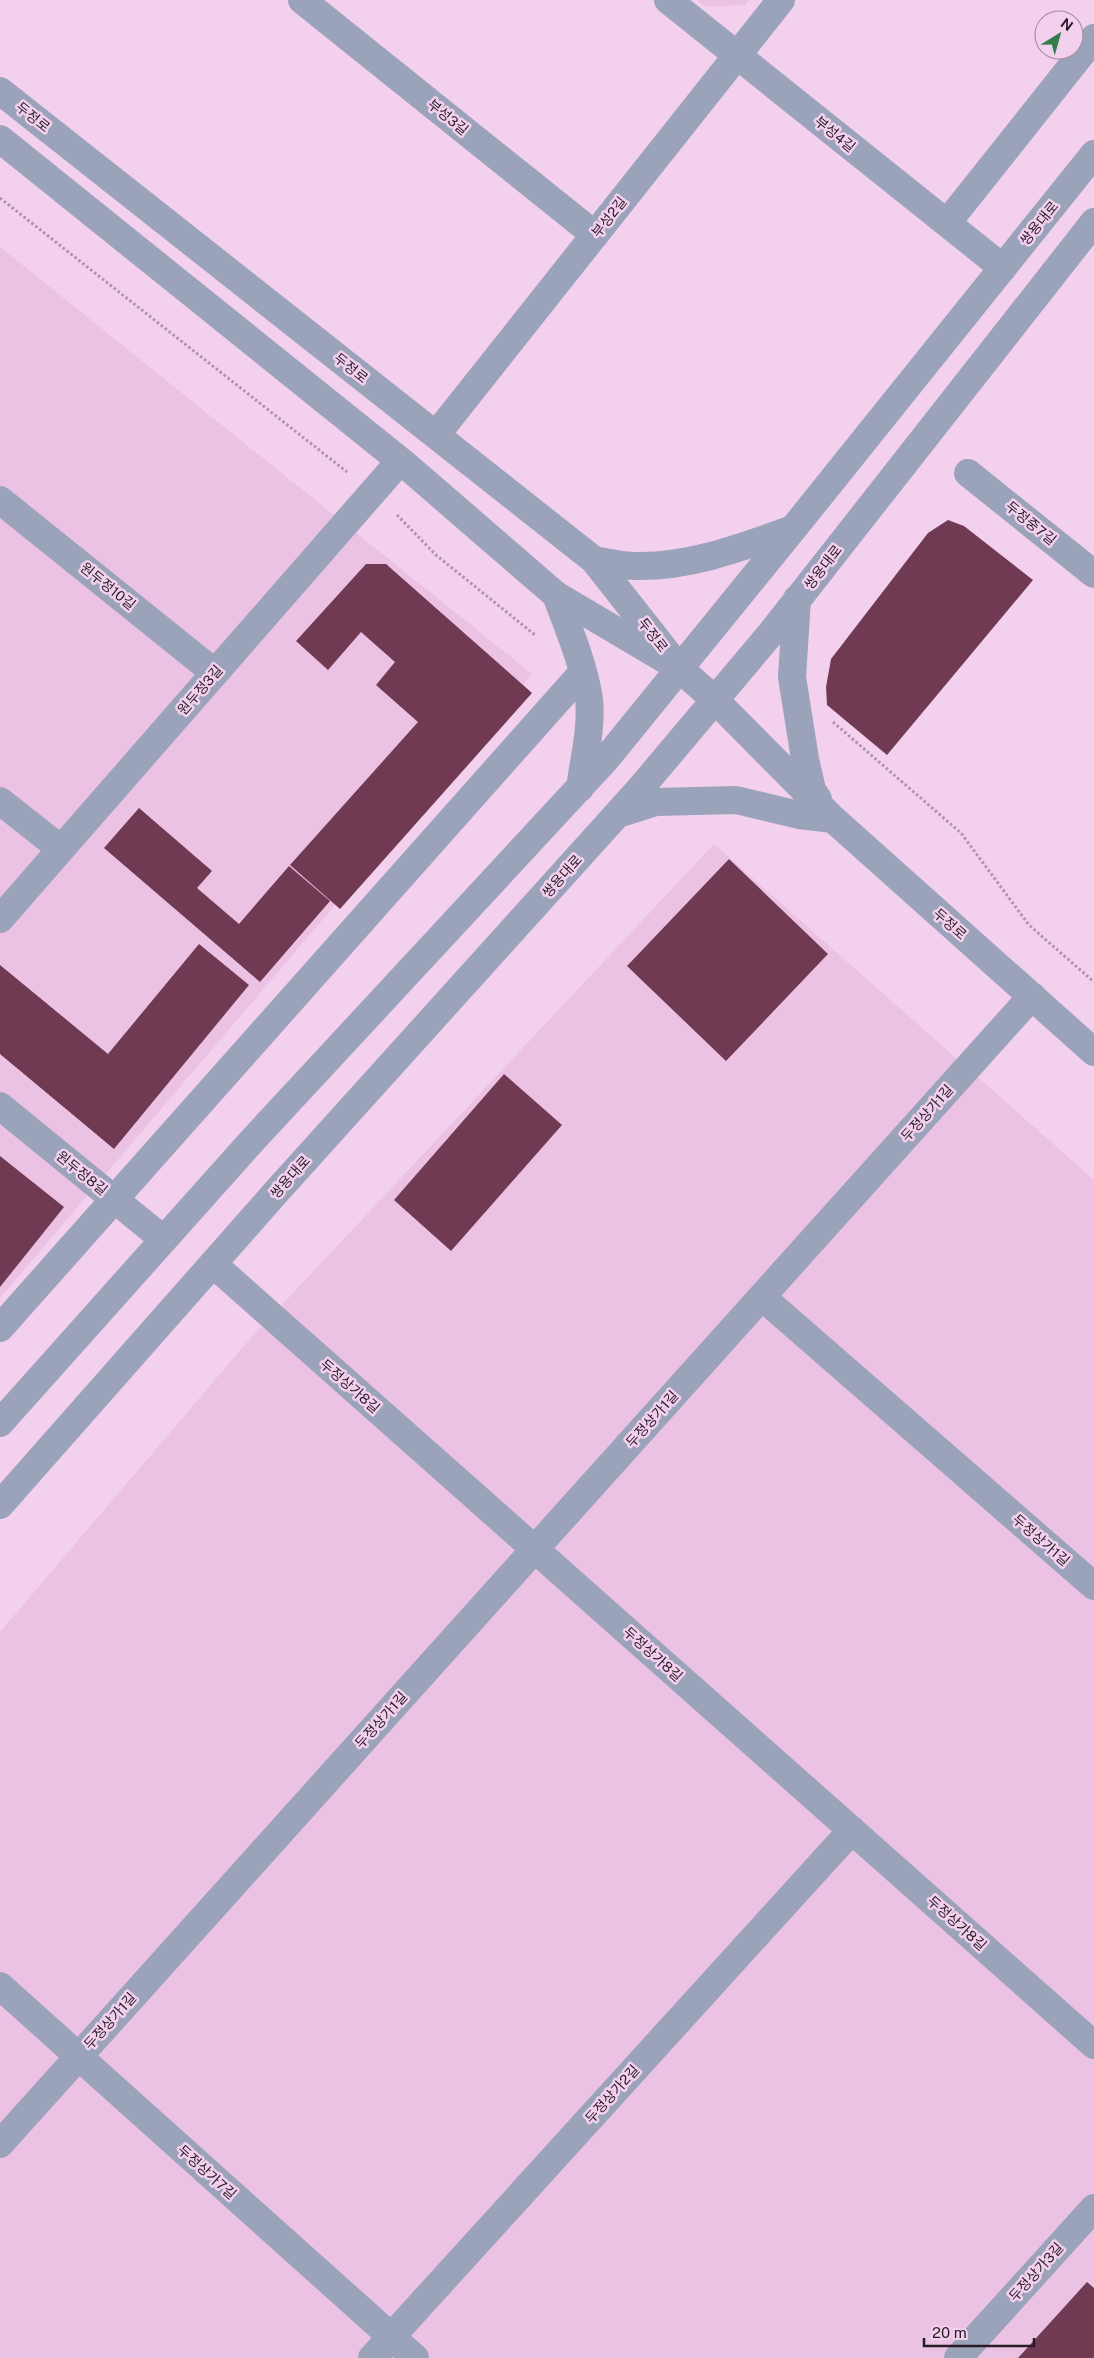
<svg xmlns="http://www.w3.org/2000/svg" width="1094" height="2358" font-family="'Public Sans','Noto Sans KR',sans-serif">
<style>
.built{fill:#ebc2e4}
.building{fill:#703a53}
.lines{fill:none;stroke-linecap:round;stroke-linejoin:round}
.path{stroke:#af93aa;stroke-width:3;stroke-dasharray:2.5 2.5;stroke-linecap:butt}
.minor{stroke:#9ba3bb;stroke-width:28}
.labels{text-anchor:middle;stroke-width:5;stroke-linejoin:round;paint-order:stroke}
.street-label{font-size:14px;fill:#291c27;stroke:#f3d0ed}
</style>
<rect width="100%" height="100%" fill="#f3d0ed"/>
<path class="built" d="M697 0H749L745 5 706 7Z
M0 247 532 674 0 1298Z
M714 844 1094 1180V2358H0V1632L249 1340Z"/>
<path class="building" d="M948 520 964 526 1033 580 887 755 827 705 826 687 831 659 928 533Z
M366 564H386L532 693 340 909 290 865 418 722 376 685 395 662 361 632 328 670 296 641Z
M139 808 212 871 197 888 239 924 289 866 330 901 260 982 104 848Z
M729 859 828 954 726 1061 627 966Z
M199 944 249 985 114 1149 0 1054V965L108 1054Z
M504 1074 562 1125 451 1251 394 1200Z
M0 1156 64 1207 0 1287Z
M1087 2282 1094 2288V2358H1018Z"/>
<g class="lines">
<path class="path" d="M0 198 347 472
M397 515 436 555 535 635
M833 722 961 833 1029 925 1094 982"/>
<path class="minor" d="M302 0 595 235
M668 0 1003 268
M0 91 594 560 679 668 715 700 833 819 1094 1052
M0 139 408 467 556 595 666 660
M947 223 1094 38
M436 435 781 0
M968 473 1094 574
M0 500 215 673
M594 560C607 562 622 566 636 566 691 567 742 547 793 529
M556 595C568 627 584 665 589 699 592 728 584 759 580 788
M797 599 792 677 805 759 812 790 818 799
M0 801 61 849
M618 814 656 802 736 800 799 815 833 819
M0 919 400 461
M0 1106 163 1239
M213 1264 1094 2045
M762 1297 1094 1586
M0 1328 582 673
M0 1423 250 1143 606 759 793 529 1094 154
M0 1505 277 1191 639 790 772 632 1094 222
M0 1986 415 2358
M0 2144 1032 996
M372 2358 852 1830
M958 2358 1094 2208"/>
</g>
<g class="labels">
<g class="street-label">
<text transform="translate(33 117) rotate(38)" y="5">두정로</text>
<text transform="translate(448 117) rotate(39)" y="5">부성3길</text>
<text transform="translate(835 134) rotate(39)" y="5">부성4길</text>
<text transform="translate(609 217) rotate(-52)" y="5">부성2길</text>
<text transform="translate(1039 223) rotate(-51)" y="5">쌍용대로</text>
<text transform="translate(351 368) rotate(38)" y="5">두정로</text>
<text transform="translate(1031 523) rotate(39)" y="5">두정중7길</text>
<text transform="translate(823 567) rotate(-52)" y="5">쌍용대로</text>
<text transform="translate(108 586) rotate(39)" y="5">원두정10길</text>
<text transform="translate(653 635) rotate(52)" y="5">두정로</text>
<text transform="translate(200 690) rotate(-49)" y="5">원두정3길</text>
<text transform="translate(562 876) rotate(-48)" y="5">쌍용대로</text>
<text transform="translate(950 924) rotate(41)" y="5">두정로</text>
<text transform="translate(927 1113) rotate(-48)" y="5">두정상가1길</text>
<text transform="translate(82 1173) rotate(39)" y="5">원두정8길</text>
<text transform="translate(290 1177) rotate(-48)" y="5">쌍용대로</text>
<text transform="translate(350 1386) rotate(41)" y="5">두정상가8길</text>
<text transform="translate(652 1419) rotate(-48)" y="5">두정상가1길</text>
<text transform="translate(1041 1540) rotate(41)" y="5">두정상가1길</text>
<text transform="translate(653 1654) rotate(42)" y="5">두정상가8길</text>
<text transform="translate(381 1720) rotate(-48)" y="5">두정상가1길</text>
<text transform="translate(957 1923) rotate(42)" y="5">두정상가8길</text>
<text transform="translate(110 2021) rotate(-48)" y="5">두정상가1길</text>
<text transform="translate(612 2094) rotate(-48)" y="5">두정상가2길</text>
<text transform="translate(207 2172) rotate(42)" y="5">두정상가7길</text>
<text transform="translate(1036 2272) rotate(-48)" y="5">두정상가3길</text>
</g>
</g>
<g transform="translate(1059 35) rotate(37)"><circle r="24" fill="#f3d0ed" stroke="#a2889e"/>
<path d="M0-4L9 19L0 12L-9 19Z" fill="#337e4b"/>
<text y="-8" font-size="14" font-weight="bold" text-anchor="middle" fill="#291c27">N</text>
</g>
<path d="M924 2338v8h110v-8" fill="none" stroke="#291c27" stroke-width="2.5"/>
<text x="932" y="2338" font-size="15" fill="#291c27" stroke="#f3d0ed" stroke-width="4" paint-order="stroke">20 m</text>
</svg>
